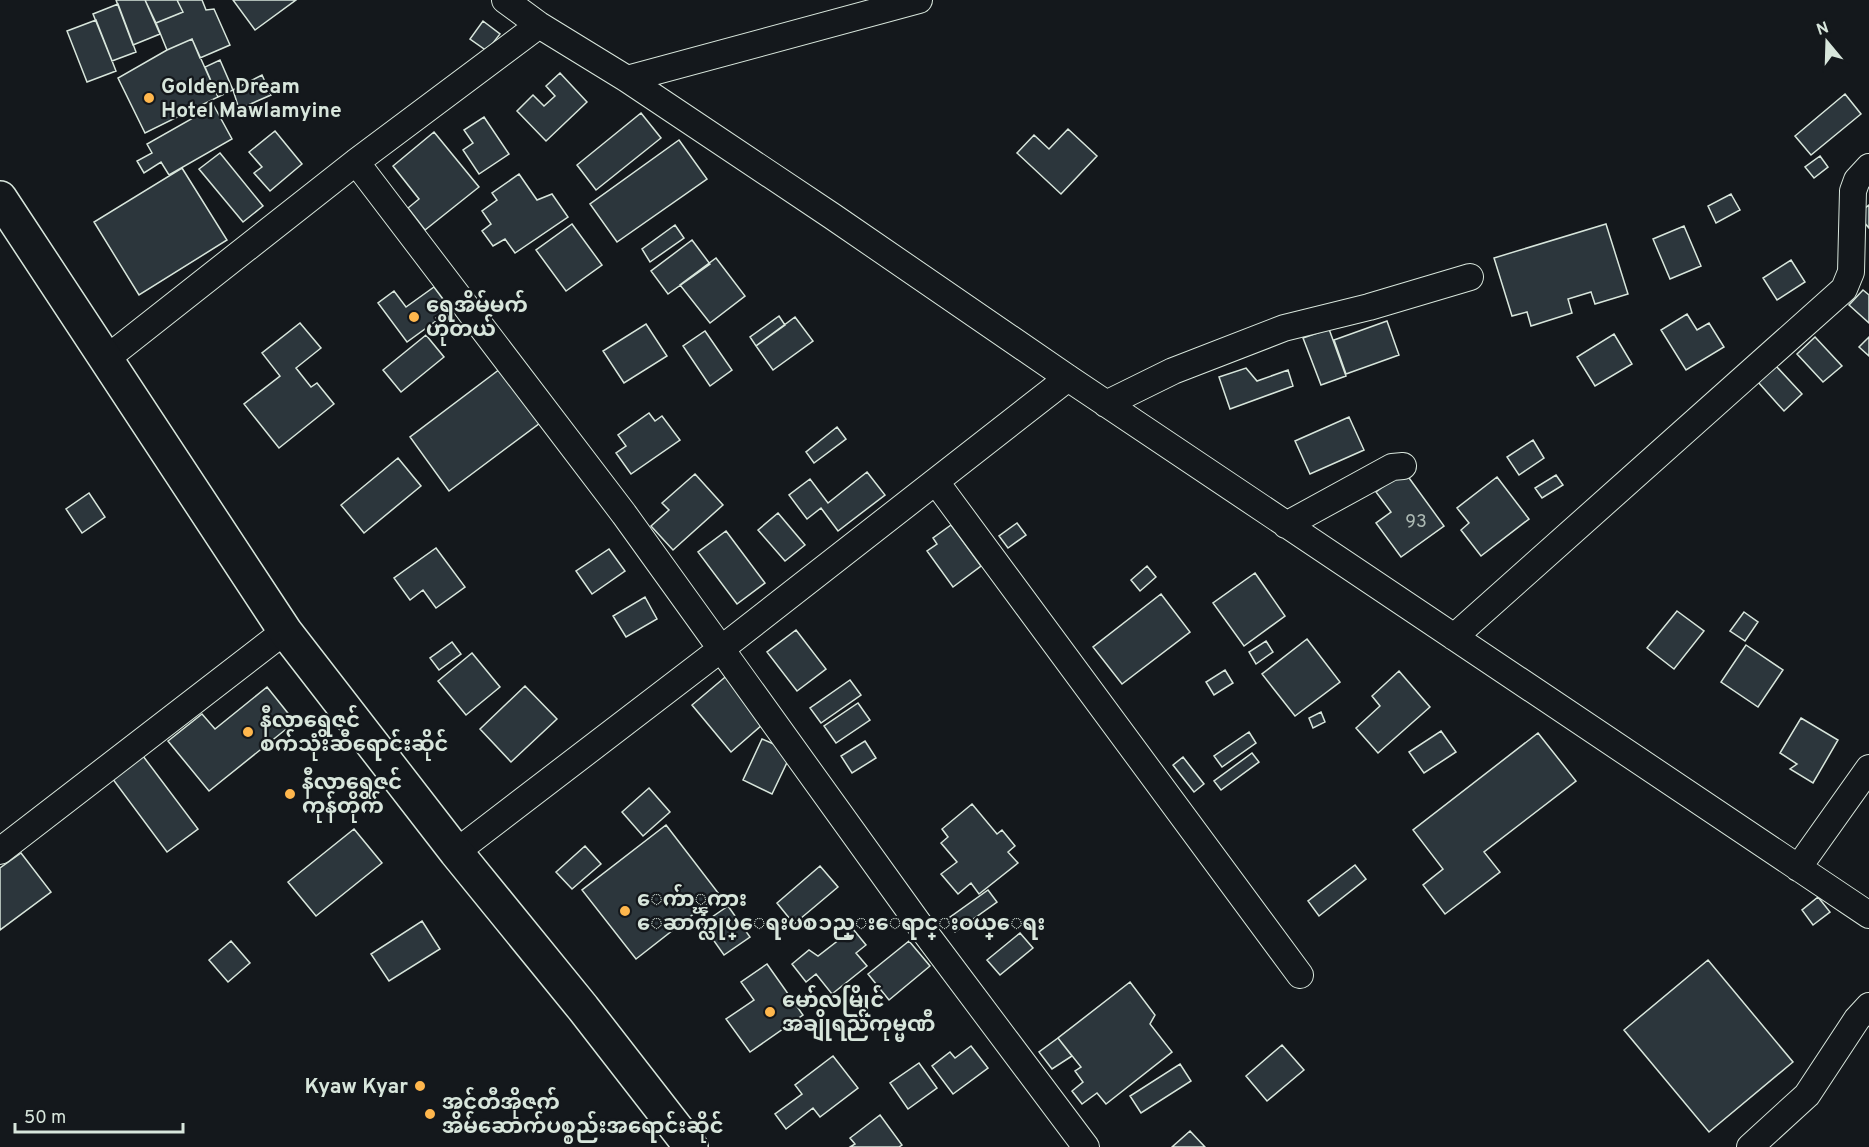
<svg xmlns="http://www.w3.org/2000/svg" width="1869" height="1147" font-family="Overpass,'Noto Sans Myanmar',sans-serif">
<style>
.building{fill:#2c363c;stroke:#d8e6dc;stroke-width:1.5}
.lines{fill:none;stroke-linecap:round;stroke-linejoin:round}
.minor-casing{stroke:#d8e6dc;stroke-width:28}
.highway-casing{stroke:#d8e6dc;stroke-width:36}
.minor{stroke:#14181c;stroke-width:26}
.highway{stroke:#14181c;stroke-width:33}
.poi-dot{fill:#ffb74d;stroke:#14181c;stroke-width:2}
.labels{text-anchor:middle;stroke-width:4.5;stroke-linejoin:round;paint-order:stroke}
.number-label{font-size:18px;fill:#adbab4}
.poi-label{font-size:21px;font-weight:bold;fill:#d8e6dc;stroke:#14181c;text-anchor:start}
</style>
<rect width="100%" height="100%" fill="#14181c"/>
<path class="building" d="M116 0H145L160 34 133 45Z
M145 0H177L183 12 156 23Z
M177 0H202L206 10 214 9 230 45 200 58 192 39 167 50 156 23 183 12Z
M233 0H296L255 30Z
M118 4 136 52 112 61 93 14Z
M96 20 116 71 87 82 67 31Z
M483 21 500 34 487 51 470 39Z
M192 39 218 97 145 133 118 78 167 50Z
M220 60 233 90 218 97 205 67Z
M560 73 587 102 546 141 517 111 533 95 544 106 555 96 546 86Z
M262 75 271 95 239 109 233 90Z
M1845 94 1861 114 1811 155 1795 136Z
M214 106 232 139 169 175 161 162 144 173 137 161 152 153 147 144Z
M641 113 661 138 596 190 577 165Z
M484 117 509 154 479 174 463 150 473 143 464 130Z
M1068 129 1097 156 1061 194 1017 153 1034 135 1049 149Z
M275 131 302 164 270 191 254 173 262 167 249 152Z
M434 132 479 187 425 230 408 208 419 199 393 166Z
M679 140 707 179 617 242 590 204Z
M220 153 263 206 243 222 199 169Z
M1820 156 1828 167 1814 178 1805 167Z
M182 168 227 240 139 295 94 222Z
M519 174 537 200 552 194 568 217 515 253 505 239 493 246 482 231 491 224 482 211 497 200 492 193Z
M1731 194 1740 210 1716 223 1708 206Z
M1869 205V228L1857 214Z
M572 224 602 265 566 291 536 250Z
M1606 224 1628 294 1595 304 1591 292 1568 299 1572 313 1531 326 1527 312 1512 316 1494 258Z
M675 225 684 238 650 262 642 249Z
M1684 226 1701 266 1670 279 1653 239Z
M692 240 710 264 668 294 651 271Z
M716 258 745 296 710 323 680 285Z
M1791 260 1805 282 1777 300 1763 278Z
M434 287 451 310 407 342 378 303 394 291 406 307Z
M1863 290 1869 295V323L1849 305Z
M1687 314 1697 330 1709 323 1724 347 1686 370 1661 330Z
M779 316 785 325 756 346 750 337Z
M795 317 813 341 773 370 756 346Z
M1387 321 1399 355 1346 374 1334 340Z
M300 323 321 348 296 368 311 387 317 383 334 404 279 448 244 404 280 376 262 353Z
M646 324 667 356 624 383 603 351Z
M1329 329 1346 376 1321 385 1303 338Z
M705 331 732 370 710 386 683 346Z
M1614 334 1632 364 1595 386 1577 357Z
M426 335 444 357 401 392 383 370Z
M1815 337 1842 366 1823 382 1797 354Z
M1869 337V356L1859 347Z
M1776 366 1802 394 1784 411 1758 382Z
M1246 368 1257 381 1288 370 1293 386 1230 409 1219 377Z
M500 369 540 423 449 491 410 437Z
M649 413 655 421 662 416 680 440 631 474 616 453 626 446 618 435Z
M1349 417 1364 450 1310 474 1295 441Z
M837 427 846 439 814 463 806 452Z
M1533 440 1544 458 1519 475 1507 457Z
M398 458 421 486 364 533 341 505Z
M1404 471 1444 526 1401 557 1376 523 1391 512 1376 492Z
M867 472 885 495 838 531 821 508 807 519 789 495 810 479 828 503Z
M695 474 723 505 673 550 651 526 669 510 662 503Z
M1556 475 1563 485 1542 498 1535 488Z
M1497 477 1529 519 1481 556 1461 530 1469 523 1457 508Z
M89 493 105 517 82 533 66 509Z
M778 513 805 545 785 561 758 530Z
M1017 523 1026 535 1008 548 999 536Z
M951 525 981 566 953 587 927 551 937 544 933 538Z
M726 531 765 583 737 604 698 552Z
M436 548 465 587 436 608 423 590 410 600 394 578Z
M609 549 625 571 592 594 576 571Z
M1147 566 1156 577 1140 591 1131 580Z
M1255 573 1285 616 1244 646 1213 603Z
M1161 594 1190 632 1122 684 1093 647Z
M645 597 657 619 626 637 613 616Z
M1677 611 1704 631 1674 669 1647 648Z
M1744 612 1758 622 1745 641 1730 631Z
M796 630 826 669 797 691 767 652Z
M1307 639 1340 682 1295 716 1262 674Z
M1266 641 1273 652 1256 664 1249 652Z
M452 642 461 654 439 670 430 658Z
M1746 645 1783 670 1758 707 1721 682Z
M472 653 500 687 466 715 438 681Z
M1225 670 1233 683 1214 695 1206 682Z
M1399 671 1430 707 1378 753 1356 728 1380 706 1372 696Z
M730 673 769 719 731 752 692 705Z
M850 680 861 695 821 723 810 708Z
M525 686 557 719 511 762 480 729Z
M267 687 295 722 209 791 168 741 202 714 215 729Z
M858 703 870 720 836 743 824 726Z
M1321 712 1325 722 1313 728 1309 718Z
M1801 718 1838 740 1813 783 1790 769 1797 764 1780 753Z
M1441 731 1456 752 1424 773 1409 752Z
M1249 732 1256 743 1222 767 1214 756Z
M1538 733 1576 781 1484 852 1500 872 1445 914 1423 885 1443 869 1413 830Z
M762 739 792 752 772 794 743 780Z
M865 741 876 758 852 773 841 756Z
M1252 753 1259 762 1221 790 1214 781Z
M143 756 198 829 167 852 112 778Z
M1183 757 1204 784 1194 792 1173 765Z
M649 788 670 812 643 836 622 812Z
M972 804 997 834 1002 830 1015 846 1008 852 1018 863 979 894 971 883 958 894 941 874 957 862 941 843 948 837 942 829Z
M666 825 719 894 636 959 582 890Z
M354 829 382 863 316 916 288 882Z
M585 846 601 864 572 889 556 872Z
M21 853 51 892 0 930V868Z
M1355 865 1366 879 1319 916 1308 901Z
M820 866 838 887 794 924 777 903Z
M988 890 997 902 955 932 946 920Z
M1818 897 1830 912 1813 925 1802 910Z
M728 906 750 937 724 955 702 924Z
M422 921 440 949 389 981 371 954Z
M853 929 866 945 856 953 867 966 832 994 816 974 806 982 792 964 809 950 818 956Z
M1020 933 1033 948 1000 975 987 960Z
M231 941 250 963 228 982 209 960Z
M909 941 930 966 889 1000 868 974Z
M1708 960 1793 1062 1709 1132 1624 1030Z
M767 964 803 1015 750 1052 726 1019 754 1000 741 982Z
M1130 982 1155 1015 1150 1024 1172 1052 1106 1104 1097 1093 1082 1104 1072 1091 1083 1082 1075 1071 1081 1067 1058 1038Z
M1058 1038 1072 1056 1052 1069 1039 1052Z
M1282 1045 1304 1070 1267 1101 1246 1076Z
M971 1046 988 1068 953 1094 932 1066 950 1052 955 1058Z
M833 1056 858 1088 820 1117 813 1108 786 1129 775 1114 802 1094 795 1085Z
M919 1063 937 1088 908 1109 890 1083Z
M1180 1064 1191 1081 1141 1113 1130 1096Z
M880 1115 902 1145 899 1147H850L855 1144 850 1138Z
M1190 1131 1205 1147H1172Z"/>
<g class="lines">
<defs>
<path id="minor" d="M505 0 539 25 627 79 832 216 1068 378 1869 915
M627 79 919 0
M356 162 624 514 924 931 1086 1147
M106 359 356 162 539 25
M1106 404 1173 371 1284 328 1369 307 1470 277
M936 482 1300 975
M1286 525 1392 467 1403 466
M1454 637 1844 289 1851 272 1853 191 1857 180 1869 167
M0 851 285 631
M456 852 721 649 1068 378
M1798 868 1869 768
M1750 1147 1807 1095 1857 1019 1869 1006"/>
<path id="highway" d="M0 198 285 631 456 852 583 1008 691 1147"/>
</defs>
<use href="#minor" class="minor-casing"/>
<use href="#highway" class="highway-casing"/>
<use href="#minor" class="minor"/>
<use href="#highway" class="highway"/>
</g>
<g class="poi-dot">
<circle cx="149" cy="98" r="6"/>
<circle cx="414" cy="317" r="6"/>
<circle cx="248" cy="732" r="6"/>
<circle cx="290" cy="794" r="6"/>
<circle cx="625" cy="911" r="6"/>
<circle cx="770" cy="1012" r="6"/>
<circle cx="420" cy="1086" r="6"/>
<circle cx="430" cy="1114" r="6"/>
</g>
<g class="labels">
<g class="number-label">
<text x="1416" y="527">93</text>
</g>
<g class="poi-label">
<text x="161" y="93">Golden Dream<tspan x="161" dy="24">Hotel Mawlamyine</tspan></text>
<text x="426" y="312">ရွှေအိမ်မက်<tspan x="426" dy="24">ဟိုတယ်</tspan></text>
<text x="260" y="727">နီလာရွှေဇင်<tspan x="260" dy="24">စက်သုံးဆီရောင်းဆိုင်</tspan></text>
<text x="302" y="789">နီလာရွှေဇင်<tspan x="302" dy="24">ကုန်တိုက်</tspan></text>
<text x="637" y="906">ေက်ာ္ၾကား<tspan x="637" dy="24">ေဆာက္လုပ္ေရးပစၥည္းေရာင္းဝယ္ေရး</tspan></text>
<text x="782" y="1007">မော်လမြိုင်<tspan x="782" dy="24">အချိုရည်ကုမ္မဏီ</tspan></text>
<text x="408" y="1093" text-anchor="end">Kyaw Kyar</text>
<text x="442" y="1109">အင်တီအိုဇက်<tspan x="442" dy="24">အိမ်ဆောက်ပစ္စည်းအရောင်းဆိုင်</tspan></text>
</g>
</g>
<g transform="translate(1827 42) rotate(341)" stroke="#14181c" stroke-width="4.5" paint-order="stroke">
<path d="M0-4.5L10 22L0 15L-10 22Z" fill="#d8e6dc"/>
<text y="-9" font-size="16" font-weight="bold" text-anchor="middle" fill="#d8e6dc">N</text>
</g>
<path d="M15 1123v9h168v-9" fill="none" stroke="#d8e6dc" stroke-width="3"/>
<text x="24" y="1123" font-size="18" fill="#d8e6dc" stroke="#14181c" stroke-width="4.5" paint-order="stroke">50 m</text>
</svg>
